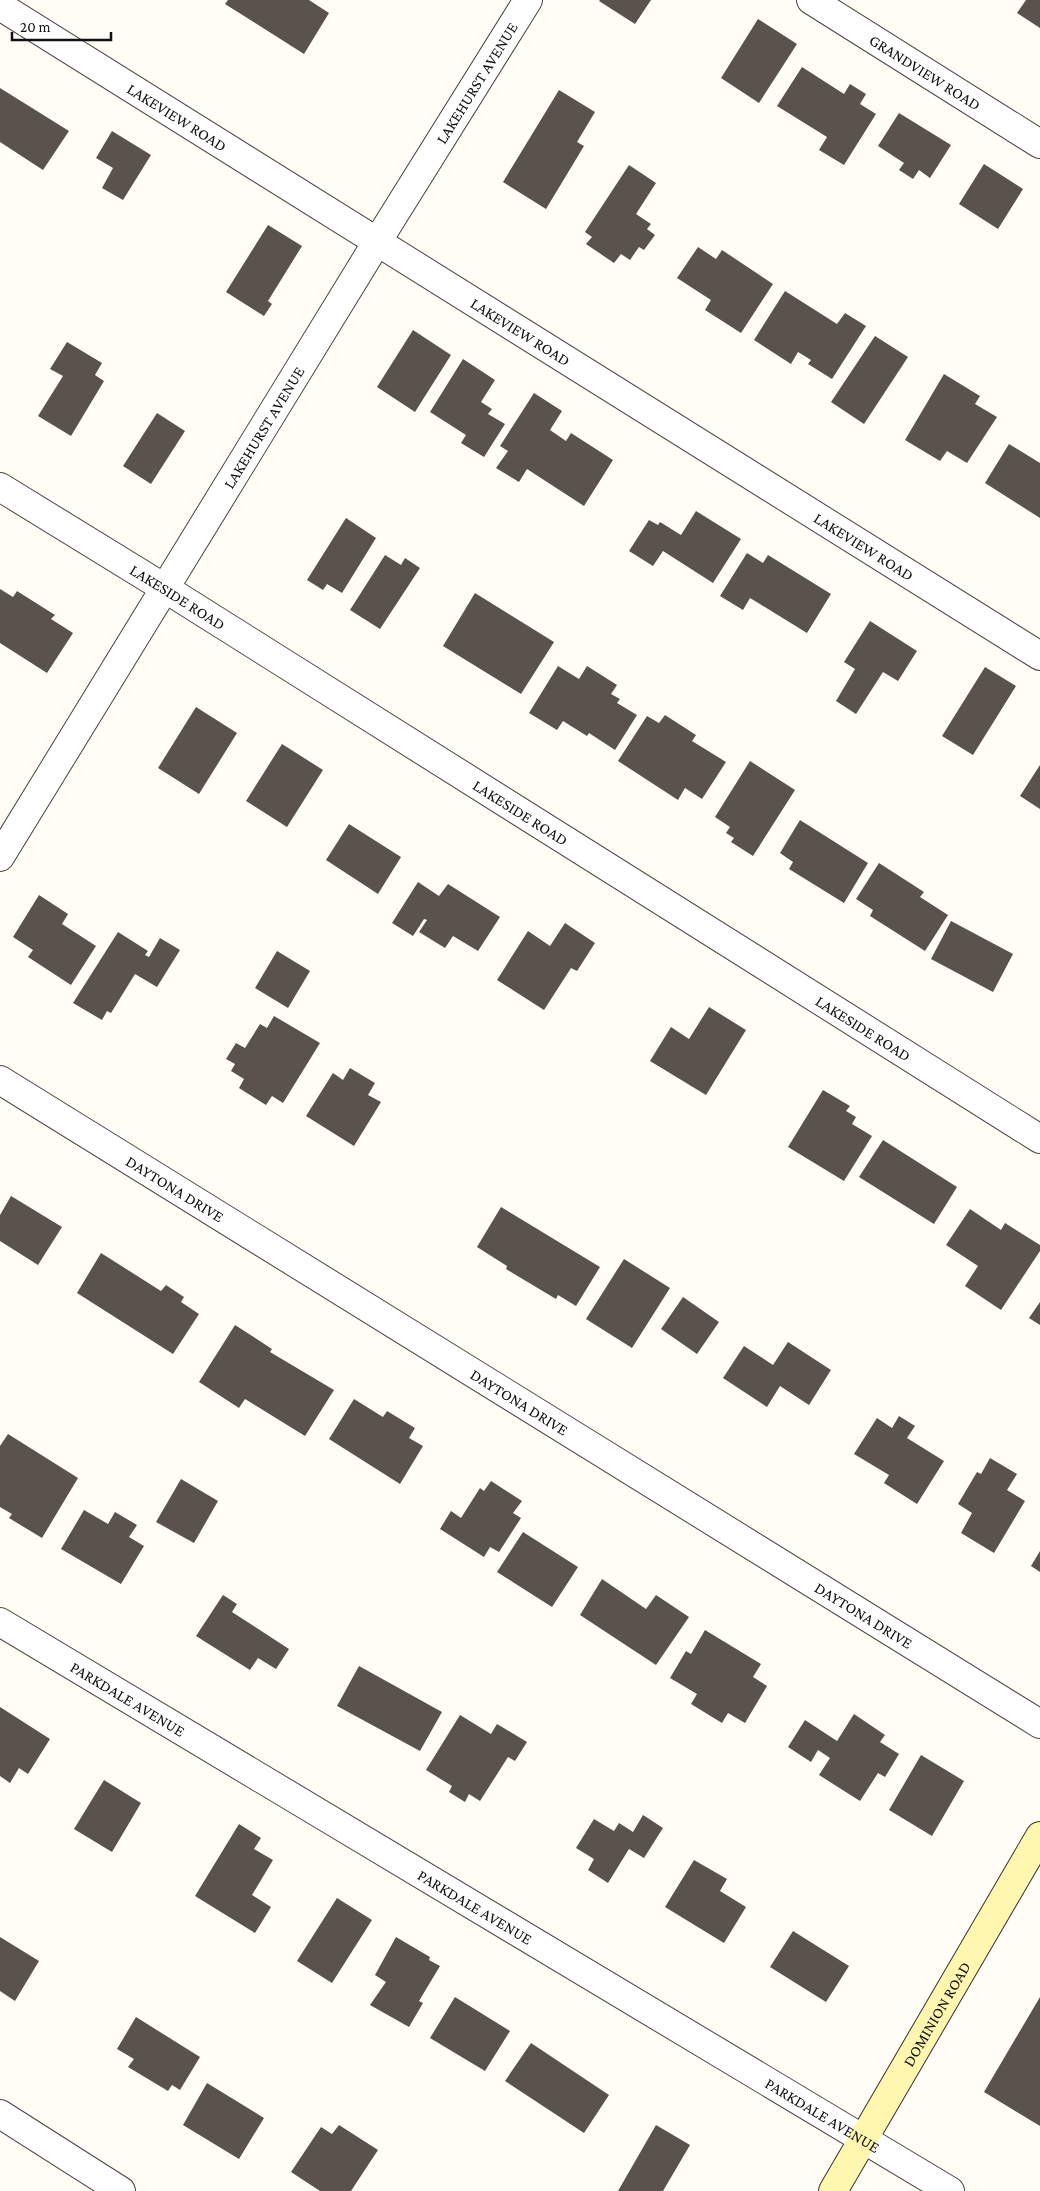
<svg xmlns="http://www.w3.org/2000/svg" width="1040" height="2191" font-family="'Crimson Pro',serif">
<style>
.building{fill:#5a524d}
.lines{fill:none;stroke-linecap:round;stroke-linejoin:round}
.street-casing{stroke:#444;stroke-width:30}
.secondary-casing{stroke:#333;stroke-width:30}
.street{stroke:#fff;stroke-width:28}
.secondary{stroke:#fff6b0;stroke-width:28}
.labels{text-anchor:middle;stroke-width:5;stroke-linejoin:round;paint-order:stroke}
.street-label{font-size:16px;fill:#111;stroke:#fff}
</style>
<rect width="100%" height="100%" fill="#fffdf5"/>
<path class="building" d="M228 0H309L329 13 304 54 225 4Z
M600 0H651L635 24 599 1Z
M1026 0H1040V28L1017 13Z
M758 19 797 44 759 103 721 78Z
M802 67 844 94 850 84 866 94 860 104 876 114 844 165 819 150 827 137 777 106Z
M0 88 69 131 43 170 0 142Z
M559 90 595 112 577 142 584 146 546 209 503 182Z
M899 113 951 145 930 178 919 170 913 179 899 170 904 163 878 146Z
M112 131 151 155 123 200 102 188 113 168 96 158Z
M984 164 1023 189 998 229 959 204Z
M629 165 656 183 636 214 651 224 647 229 655 235 644 250 639 247 630 260 621 254 614 263 586 244 592 237 585 232Z
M268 225 302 246 268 301 272 304 264 316 226 292Z
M698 247 716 259 722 250 773 284 741 333 705 310 711 300 677 278Z
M785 291 837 324 845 313 866 326 832 379 808 364 811 360 798 352 791 364 754 340Z
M413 330 451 355 415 412 377 387Z
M875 336 908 357 864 424 831 402Z
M67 342 102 363 95 375 104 381 71 436 38 416 63 376 50 369Z
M463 359 495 380 481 402 492 409 488 414 505 424 484 457 461 443 466 435 430 412Z
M944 374 980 396 975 404 997 417 967 463 947 451 940 461 905 440Z
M534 393 562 411 550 430 566 441 571 433 613 460 584 506 527 469 519 482 496 468 508 451 500 446Z
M157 413 185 431 151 484 123 466Z
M1009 444 1040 463V518L985 483Z
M696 511 741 539 713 583 663 551 653 566 629 551 649 520 658 525 660 522 681 535Z
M346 518 376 538 342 593 327 584 323 590 307 580Z
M747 553 763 563 768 555 831 594 807 633 750 598 743 610 720 596Z
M385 555 401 565 405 558 420 568 380 629 350 610Z
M0 589 13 597 17 591 55 615 51 619 73 633 47 673 0 643Z
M475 593 554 642 521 694 443 646Z
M870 621 917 651 898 681 883 672 856 714 836 701 855 669 844 662Z
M558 666 579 679 587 666 617 685 611 694 620 699 617 703 637 715 615 750 589 733 587 736 563 721 557 730 529 713Z
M985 667 1016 686 973 755 942 736Z
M196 707 237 733 199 794 158 768Z
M665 715 696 735 692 741 726 762 702 799 685 788 678 800 618 761 647 716 659 723Z
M282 744 323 770 287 827 246 801Z
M750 761 795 790 753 856 731 842 734 838 726 833 730 827 715 817Z
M1040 765V809L1020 796Z
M800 820 868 863 844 903 789 869 793 862 780 853Z
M349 824 401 857 378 894 326 860Z
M879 863 924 892 920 897 948 915 925 951 870 916 873 910 856 899Z
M418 882 439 896 448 884 500 917 478 951 453 936 445 948 419 932 427 920 424 919 413 936 392 923Z
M39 895 68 914 62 924 96 946 71 985 28 957 33 950 13 937Z
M951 921 1013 954 993 992 931 959Z
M565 923 595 943 577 971 571 968 544 1010 497 980 528 931 550 946Z
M118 932 148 951 145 955 149 957 160 938 180 950 157 987 135 974 111 1013 107 1011 102 1020 73 1003Z
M277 951 310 971 288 1008 255 988Z
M709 1007 746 1030 706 1095 650 1061 671 1027 689 1039Z
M274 1016 320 1043 283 1103 272 1096 266 1105 239 1088 244 1079 231 1071 235 1064 226 1059 236 1043 245 1048 260 1024 267 1028Z
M350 1068 375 1083 368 1095 381 1102 354 1146 306 1116 333 1073 343 1080Z
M823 1090 850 1106 846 1111 856 1117 852 1124 872 1136 844 1181 788 1147Z
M883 1140 957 1187 934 1224 859 1177Z
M11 1196 62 1227 38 1265 0 1241V1215Z
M501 1207 600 1267 576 1306 558 1295 556 1299 506 1269 507 1266 477 1247Z
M970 1209 1001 1230 1005 1223 1040 1245V1251L1001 1310 965 1286 978 1266 946 1245Z
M101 1253 161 1291 166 1285 184 1297 181 1302 199 1314 173 1354 77 1293Z
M624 1259 670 1288 632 1348 586 1319Z
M683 1297 719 1322 697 1354 661 1329Z
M1040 1302V1325L1029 1318Z
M235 1325 272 1349 270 1352 334 1390 305 1436 245 1399 239 1408 199 1382Z
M788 1342 831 1370 809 1405 780 1386 767 1407 723 1378 744 1346 773 1365Z
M354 1399 383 1417 387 1411 415 1428 409 1438 423 1446 400 1484 329 1439Z
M899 1416 915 1426 907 1438 944 1461 917 1504 884 1483 889 1475 854 1454 877 1418 892 1428Z
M8 1434 78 1478 42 1538 9 1518 12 1514 0 1507V1446Z
M990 1458 1017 1474 1007 1490 1025 1501 994 1553 961 1533 972 1513 958 1504 977 1472 981 1474Z
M181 1479 218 1501 194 1543 156 1522Z
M491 1481 522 1501 513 1513 521 1518 499 1552 490 1547 484 1557 440 1529 451 1511 461 1518 480 1488 484 1491Z
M84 1510 108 1524 115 1512 137 1525 129 1537 144 1546 121 1584 61 1549Z
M523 1532 578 1567 552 1607 497 1572Z
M1040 1551V1572L1031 1566Z
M602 1579 646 1609 656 1595 689 1617 656 1665 580 1615Z
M223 1595 237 1604 232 1612 289 1649 276 1669 258 1658 250 1670 196 1636Z
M705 1630 761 1664 753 1677 767 1686 745 1723 728 1713 722 1723 691 1704 697 1694 670 1678 686 1651 691 1654Z
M359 1666 442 1712 420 1751 337 1706Z
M0 1707 50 1739 28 1774 19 1768 10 1783 0 1776Z
M854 1714 885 1735 880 1742 899 1754 885 1777 878 1773 860 1801 819 1775 830 1758 818 1750 811 1762 788 1747 805 1720 837 1741Z
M460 1715 491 1734 497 1724 527 1742 515 1761 508 1757 480 1801 469 1794 465 1802 449 1792 452 1786 426 1770Z
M921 1755 964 1781 932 1836 889 1810Z
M104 1780 141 1803 112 1852 74 1829Z
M643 1815 663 1828 644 1858 629 1849 608 1883 588 1870 594 1859 576 1848 594 1819 614 1831 619 1823 633 1832Z
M239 1824 261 1838 254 1849 273 1860 252 1895 271 1907 255 1933 195 1896Z
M694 1860 727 1879 720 1891 746 1907 724 1943 665 1907Z
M337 1898 372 1920 332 1983 297 1961Z
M793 1931 849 1966 826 2002 770 1967Z
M0 1937 39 1961 15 2001 0 1991Z
M396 1937 430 1957 429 1960 440 1966 419 2001 423 2003 409 2027 370 2005 386 1982 375 1975Z
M455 1997 510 2031 485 2071 430 2038Z
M1040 1997V2126L984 2092Z
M136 2017 200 2057 180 2090 172 2085 168 2091 128 2067 134 2059 117 2049Z
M531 2043 609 2095 584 2133 505 2081Z
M207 2083 264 2118 239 2159 183 2125Z
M339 2125 378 2150 351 2191H320L291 2172 321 2127 332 2134Z
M656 2125 690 2145 663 2191H618Z"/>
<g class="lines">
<defs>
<g id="street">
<path id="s1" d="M811 0 1040 144"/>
<path id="s2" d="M0 6 1040 656"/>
<path id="s3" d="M0 487 166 589 1040 1139"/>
<path id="s4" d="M0 857 377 242 528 0"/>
<path id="s5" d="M0 1080 1040 1724"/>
<path id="s6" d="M0 1622 950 2191"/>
<path d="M0 2114 121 2191"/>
</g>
<g id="secondary">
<path id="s7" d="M833 2191 1040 1836"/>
</g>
</defs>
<use href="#street" class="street-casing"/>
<use href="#secondary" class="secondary-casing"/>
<use href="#street" class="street"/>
<use href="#secondary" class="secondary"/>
</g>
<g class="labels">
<g class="street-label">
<text dy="6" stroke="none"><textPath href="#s1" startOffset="135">GRANDVIEW ROAD</textPath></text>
<text dy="6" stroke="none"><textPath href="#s4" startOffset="909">LAKEHURST AVENUE</textPath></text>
<text dy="6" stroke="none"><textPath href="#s2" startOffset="209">LAKEVIEW ROAD</textPath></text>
<text dy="6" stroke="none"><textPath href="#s2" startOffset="614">LAKEVIEW ROAD</textPath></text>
<text dy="6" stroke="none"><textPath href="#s4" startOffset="504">LAKEHURST AVENUE</textPath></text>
<text dy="6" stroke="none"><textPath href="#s2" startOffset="1019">LAKEVIEW ROAD</textPath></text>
<text dy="6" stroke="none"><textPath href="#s3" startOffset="209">LAKESIDE ROAD</textPath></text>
<text dy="6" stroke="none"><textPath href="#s3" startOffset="614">LAKESIDE ROAD</textPath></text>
<text dy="6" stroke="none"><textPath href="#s3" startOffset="1019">LAKESIDE ROAD</textPath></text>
<text dy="6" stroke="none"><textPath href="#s5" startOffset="206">DAYTONA DRIVE</textPath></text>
<text dy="6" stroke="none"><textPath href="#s5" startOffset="611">DAYTONA DRIVE</textPath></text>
<text dy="6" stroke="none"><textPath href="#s5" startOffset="1016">DAYTONA DRIVE</textPath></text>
<text dy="6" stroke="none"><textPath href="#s6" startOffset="149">PARKDALE AVENUE</textPath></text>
<text dy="6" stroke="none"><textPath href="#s6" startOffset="554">PARKDALE AVENUE</textPath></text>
<text dy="6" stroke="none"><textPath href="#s7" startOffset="205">DOMINION ROAD</textPath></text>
<text dy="6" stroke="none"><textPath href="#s6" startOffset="959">PARKDALE AVENUE</textPath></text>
</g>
</g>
<path d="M12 32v8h99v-8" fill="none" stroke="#111111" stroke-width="2.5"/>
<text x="20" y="32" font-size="15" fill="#111111" stroke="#ffffff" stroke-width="4" paint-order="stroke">20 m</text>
</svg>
